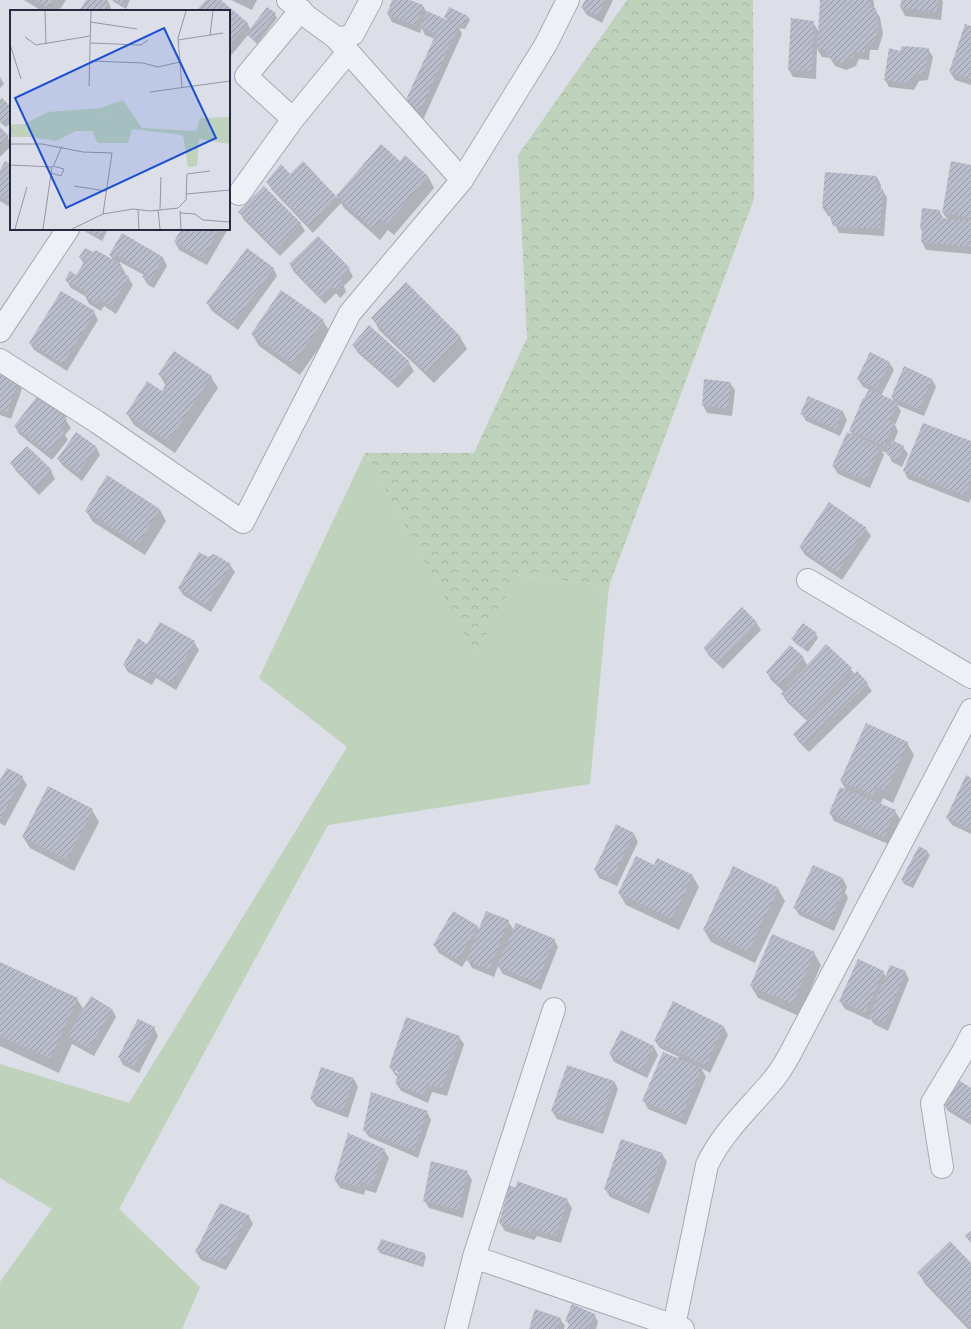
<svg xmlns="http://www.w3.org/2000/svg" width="971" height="1329" font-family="'Golos Text',sans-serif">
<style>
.green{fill:#bed2bc}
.forest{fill:url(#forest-crowns)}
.shadow{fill:#0003;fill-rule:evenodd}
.building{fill:url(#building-hatch)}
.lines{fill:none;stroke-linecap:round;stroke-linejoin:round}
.minor-casing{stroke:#a5a9b5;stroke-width:24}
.minor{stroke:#eff0f6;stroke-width:22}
.inset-road{fill:none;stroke:#9297a4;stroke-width:1}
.view{fill:#1d4ed8;fill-opacity:0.15;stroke:#1d4ed8;stroke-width:2}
.inset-edge{fill:none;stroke:#242a3f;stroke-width:2}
</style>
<defs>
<pattern id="forest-crowns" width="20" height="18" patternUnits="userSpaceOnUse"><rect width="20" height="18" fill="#bed2bc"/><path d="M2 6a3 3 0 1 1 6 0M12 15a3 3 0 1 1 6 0" fill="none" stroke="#a3b4a3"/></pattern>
<pattern id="building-hatch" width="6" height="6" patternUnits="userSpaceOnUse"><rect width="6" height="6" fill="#b9bdcb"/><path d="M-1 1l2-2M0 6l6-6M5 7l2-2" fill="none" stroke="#969aa6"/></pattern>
</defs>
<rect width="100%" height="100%" fill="#dcdfe8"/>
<path class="green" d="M365 453 476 655 516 575 609 586 590 784 328 825 119 1209 200 1287 182 1329H0V1282L52 1209 0 1178V1064L129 1103 347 747 259 678Z"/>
<path class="forest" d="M627 0H753L754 199 609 586 517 575 476 656 365 453H474L527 338 518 155Z"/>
<path class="shadow" d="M24 0H66L59 11H42Z
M87 0H105L108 1 112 11H81Z
M112 0H130L126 9 114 2Z
M207 0H220L247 23 251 30 275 14 277 18 257 44 248 35 229 58V11H198Z
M231 0H257L252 10Z
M394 0H407L423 6 427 13 448 21 445 17H468L470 20 465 29 459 28 462 34 424 118 410 111 435 39 425 35 422 28 420 33 392 22 388 14Z
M586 0H613L602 23 587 15 582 8Z
M821 0H873L874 3V9L880 17 883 34 878 50H870L869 60 859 59 856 66 846 70 835 66 830 58 822 57 817 49 816 79 793 77 789 70 813 22 819 32Z
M902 0H942L943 2 941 20 905 16 901 8Z
M971 27V85L955 80 950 72Z
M928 49 933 57 928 80 919 81 914 90 889 87 885 80 900 52Z
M0 77 4 84 0 88Z
M0 102 11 109V123L6 127 0 122Z
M0 129 11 142V146L0 157Z
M381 146 400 162 428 176 434 188 394 235 388 230 380 240 344 208 341 203 313 233 272 190 267 182 290 175 303 162 336 198Z
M11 165V208L0 201V172Z
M971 166V254L926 250 922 242 923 232 921 229 939 211 944 219H947L943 213Z
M877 177 881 185V189L882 190 887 197 884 236 839 233 831 216H828L823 208Z
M240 212 300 223 305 231 280 256 244 220Z
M84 229H108L102 241 86 232Z
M182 229H228L207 265 179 250 175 242Z
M122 234 163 258 167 266 154 288 148 285 143 277 144 275 120 262 119 265 121 266 126 274 125 275 128 277 133 285 116 314 104 306 101 311 89 304 85 296 71 288 66 280 77 276 84 264 80 258 114 262 110 255Z
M290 264 349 269 353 277 344 286 346 292 340 298 336 293 325 304 294 272Z
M273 268 277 276 238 330 212 311 207 303Z
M94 312 98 320 67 371 34 350 30 343Z
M373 318 460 337 467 349 434 383 379 330Z
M323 321 330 332 300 375 259 346 252 334Z
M369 326 409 363 414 371 398 388 358 353 353 345Z
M889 362 894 370 881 396 895 403 892 397 932 379 936 387 924 416 897 405 901 411 895 425 898 431 894 442 903 447 908 454 902 467 892 462 888 453 882 451 884 455 870 488 838 474 833 466 853 436 850 431 870 390 863 387 858 379Z
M0 374 18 381 22 389 11 419 0 415Z
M159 374 211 377 218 388 175 453 134 425 127 414 162 392 166 386Z
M730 383 735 390 732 416 707 413 703 405Z
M809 397 843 412 847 420 840 436 806 421 802 414Z
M62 408 67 416 65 419 71 428 65 435 68 440 52 460 19 434 15 426Z
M971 443V498L969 503 908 479 904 471Z
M96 447 100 455 82 481 63 466 58 459Z
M11 463 51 471 55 479 39 495 16 471Z
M107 477 160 510 166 521 145 555 93 522 86 511Z
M866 529 871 536 842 580 805 555 800 547Z
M208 558 230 565 235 572 211 612 183 595 179 588Z
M756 622 761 630 723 669 709 656 704 648Z
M816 634 818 638 808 652 795 643 793 639Z
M194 642 199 650 176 690 156 678 152 685 128 672 124 665 148 645Z
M790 646 803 658 808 666 851 669 855 675 867 684 872 691 809 752 798 741 794 734 807 721 787 702 782 694 784 692 771 680 767 672Z
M907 743 914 755 893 803 883 798 880 805 895 811 900 819 888 844 834 821 830 813 846 790 841 781Z
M7 769 22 777 27 785 5 826 0 823V782Z
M971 779V834L952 825 947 818Z
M49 787 92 810 99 822 74 871 30 848 23 837Z
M616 826 634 834 638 842 617 886 599 878 595 870Z
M927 852 930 855 913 888 904 884 902 880Z
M654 866 692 875 699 887 679 930 626 905 619 893Z
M814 866 843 879 847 887 845 892 848 898 834 931 799 915 795 908Z
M778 889 785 901 755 963 711 942 704 930Z
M508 921 514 930 554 940 558 947 541 990 503 974 498 966 494 977 472 968 467 959 462 967 439 953 434 945 477 927 479 930Z
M814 953 821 965 799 1016 758 998 751 986Z
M0 963 77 999 84 1010 112 1009 116 1017 94 1056 72 1044 59 1073 0 1046Z
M883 972 886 977 905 972 909 979 888 1031 874 1024 870 1018V1020L845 1009 840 1001Z
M673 1003 724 1027 728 1035 710 1073 701 1068 706 1077 686 1125 648 1109 644 1101 679 1057 660 1048 655 1041Z
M154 1028 158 1036 139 1073 123 1065 119 1057Z
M621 1031 654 1047 658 1055 647 1078 614 1062 610 1054Z
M459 1037 464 1044 447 1096 432 1092 428 1103 401 1091 396 1083 398 1077 395 1075 390 1067ZM395 1069 404 1074 403 1076 395 1072Z
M354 1079 358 1087 348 1118 316 1106 311 1099Z
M614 1081 618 1089 603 1134 557 1119 552 1111Z
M971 1089V1125L948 1111 944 1104Z
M427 1112 431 1120 418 1158 369 1137 364 1130Z
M384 1150 389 1158 376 1193 365 1190 364 1195 340 1188 335 1180Z
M662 1154 667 1162 649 1214 610 1197 605 1189Z
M467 1172 472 1180 463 1218 429 1208 424 1200Z
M567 1200 572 1208 561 1243 537 1236 534 1240 505 1231 500 1223Z
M220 1204 249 1216 253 1224 226 1270 201 1260 196 1252Z
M378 1250 424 1253 426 1257 423 1267 380 1253Z
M971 1265V1329H968L925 1284 919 1273Z
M594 1314 598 1322 596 1329H569L570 1326 567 1321Z
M560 1319 565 1326 564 1329H530Z"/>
<path class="building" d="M35 0H52L48 8Z
M86 0H107L108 1 106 11H79Z
M113 0H127L124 6Z
M206 0H221L248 23 229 45V11H196Z
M392 0H410L423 5 415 26 387 14Z
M585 0H605L597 16 581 8Z
M820 0H870V7L876 8 879 26 874 42 866 43 865 52H855L852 58 841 63 830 58 825 50H817Z
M901 0H938L937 12 900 8Z
M267 7 276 13 255 41 246 34Z
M449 7 468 16 463 26 459 25 420 111 404 104 436 34 420 27 427 11 456 24 444 17Z
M791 18 814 21 812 72 788 70Z
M965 24 971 26V79L949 72Z
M902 46 929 48 924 73 914 74 910 83 884 80 889 48 900 51Z
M2 98 11 107V117L3 125 0 121V100Z
M0 127 9 136 0 145Z
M381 144 400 161 405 155 428 176 387 224 381 219 373 229 336 196Z
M5 161 11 164V203L0 197V170Z
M303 161 336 196 309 226 266 182 281 164 290 174Z
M951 161 971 165V218L942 213Z
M825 172 877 176 876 188 883 189 880 229 833 226 827 208H822Z
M264 186 301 223 276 249 238 212Z
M922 208 940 210 939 218 971 220V247L921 242 922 229H920Z
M83 229H105L100 238Z
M181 229H219L203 258 174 242Z
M122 233 163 257 150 281 142 277 145 272 116 255 114 258 109 255Z
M318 236 350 268 340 278 343 284 335 291 331 286 320 297 289 264Z
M85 248 93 252 96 250 122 265 118 271 129 276 112 306 99 299 97 304 84 296 86 292 65 280 70 271 76 275 85 261 79 257Z
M247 248 274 268 233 323 206 303Z
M406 282 461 337 426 372 371 318Z
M281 290 324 320 293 364 251 334Z
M61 291 95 311 63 364 29 343Z
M369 325 410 362 393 381 352 345Z
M174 351 212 376 168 442 126 414 147 381 162 391 168 380 158 374Z
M870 352 890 362 877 388 857 379Z
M904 366 932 379 919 409 891 397Z
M0 373 19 380 7 412 0 410Z
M704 379 731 382 728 409 702 406Z
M869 389 897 402 890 420 895 423 885 443 890 447 892 440 904 446 897 460 886 454 888 450 884 446 849 431 863 398H864Z
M42 390 63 408 59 413 67 419 60 428 64 432 48 453 14 426Z
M808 396 843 411 836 429 800 414Z
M923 423 971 441V480L965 496 903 471Z
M76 432 97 447 78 473 57 459Z
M847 432 880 447 866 480 832 466Z
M27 446 52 470 35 487 10 463Z
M107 475 160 509 138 544 85 511Z
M829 502 867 528 837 572 799 547Z
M199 552 208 557 214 554 231 564 206 605 178 588Z
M742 607 757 622 718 662 703 648Z
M160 622 195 641 172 683 151 671 147 678 123 665 138 638 147 644Z
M803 623 817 633 805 649 791 639Z
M826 644 852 668 806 717 781 694Z
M790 645 804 657 780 685 766 672Z
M857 671 868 683 804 745 793 734Z
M866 723 908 742 886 791 876 787 873 795 840 781Z
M7 768 23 776 0 819V780Z
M966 775 971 778V829L946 818Z
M48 786 93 809 67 860 22 837Z
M840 787 896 810 884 837 829 813Z
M616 824 634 833 612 879 594 870Z
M919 846 928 851 911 885 901 880Z
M636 856 654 865 657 858 693 875 672 919 618 893Z
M813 865 843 878 839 887 844 890 829 923 793 908Z
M733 866 779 888 748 952 703 930Z
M453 911 478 926 458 960 433 945Z
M486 911 509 920 489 970 466 960Z
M516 923 555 939 537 983 497 966Z
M772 934 815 952 793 1004 750 986Z
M858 959 884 971 865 1013 839 1001Z
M0 962 78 998 50 1059 0 1036Z
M890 965 906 971 884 1023 869 1017Z
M91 996 112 1009 89 1049 67 1036Z
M673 1001 724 1026 706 1066 654 1041Z
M406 1017 460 1036 442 1088 428 1085 423 1096 395 1083 399 1073 389 1067Z
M138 1019 155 1027 134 1066 118 1057Z
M621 1030 654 1046 642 1071 609 1054Z
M663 1052 702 1068 681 1117 642 1101Z
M567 1065 614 1081 599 1127 551 1111Z
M321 1067 354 1078 343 1111 310 1099Z
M957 1079 971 1088V1121L942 1104Z
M371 1092 428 1111 414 1151 363 1130Z
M348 1133 385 1149 372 1186 361 1182 359 1187 334 1180Z
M621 1139 663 1153 645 1207 604 1189Z
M431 1161 468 1171 459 1210 423 1201Z
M517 1181 568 1199 556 1236 532 1229 530 1233 499 1223 509 1186 516 1187Z
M220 1203 249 1215 222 1263 195 1252Z
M971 1231V1243L965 1236Z
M381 1239 425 1253 421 1264 377 1250Z
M950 1241 971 1263V1328L917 1273Z
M572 1304 595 1314 588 1329H567L570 1323 565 1321Z
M535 1309 561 1318 558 1329H529Z"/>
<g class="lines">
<defs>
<path id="minor" d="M288 0 309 18 335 37 345 38 353 34 371 0
M301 10 246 76 293 119 348 52
M335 37 462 180
M239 194 293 119
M0 331 68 229
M0 360 97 422 243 522 350 313 462 180 546 44 568 0
M808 580 971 677
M942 1167 932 1103 964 1050 971 1036
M474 1257 683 1329
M674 1326 707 1165C723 1131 750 1108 773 1080 780 1072 785 1063 790 1054L971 710
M456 1329 474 1257 554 1009"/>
</defs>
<use href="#minor" class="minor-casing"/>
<use href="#minor" class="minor"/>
</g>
<g transform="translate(10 10)">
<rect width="220" height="220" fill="#dcdfe8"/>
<path d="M113 90 132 118 186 121 190 108 220 107V134L189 129 187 156 178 157 173 125 122 119 118 133H88L104 110 93 109 90 98Z" fill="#bed2bc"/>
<path d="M90 98 93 109 105 110 88 133 82 121H66L46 131 20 127H0V115L14 114 38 102Z" fill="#bed2bc"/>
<path class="inset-road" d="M35 1 36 34M80 12 127 19M200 25 203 1M15 27 26 35 80 26M168 30 213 23M81 33 131 35 138 30M0 34 11 69M81 51 133 53 148 57 170 52M79 76 81 1M172 78 168 28 176 1M140 82 220 71M1 134H32L73 142 102 143 93 204M0 155 42 157 33 219M43 157 52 136M41 163 51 166 54 159 43 156M64 176 96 181M176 184 220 180M150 199 151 167M128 200 129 219M148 200 150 219M170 201 171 219M170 203 185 204 193 210 220 212M5 219 17 177M62 219 93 204 123 199 140 201 168 198 176 190 177 164 200 161"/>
<path class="view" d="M154 18 206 128 56 198 5 88Z"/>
<rect width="220" height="220" class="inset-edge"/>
</g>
</svg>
